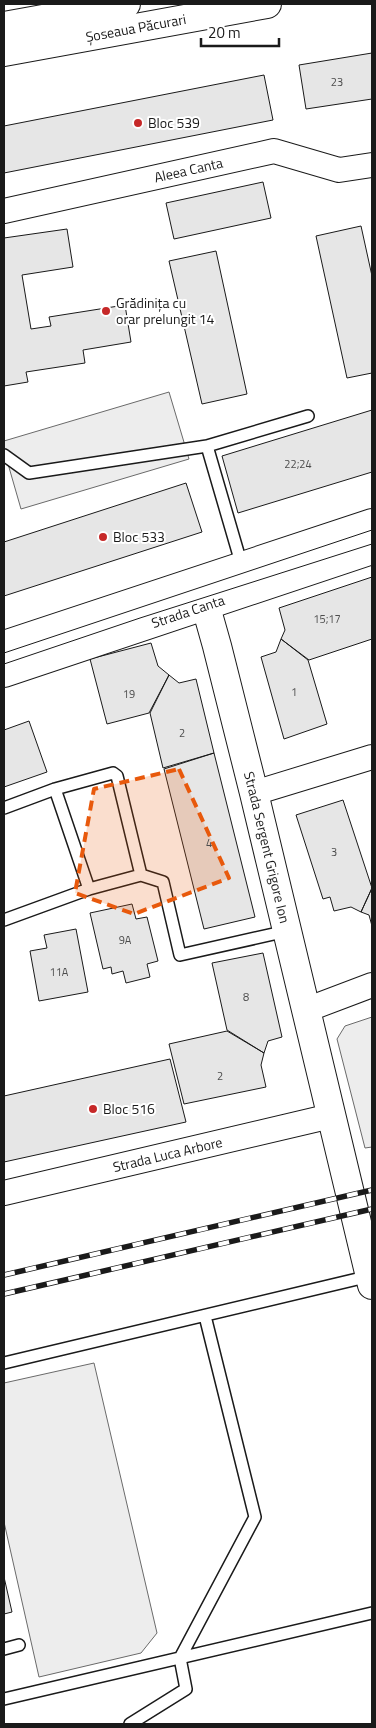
<svg xmlns="http://www.w3.org/2000/svg" width="376" height="1728" font-family="'Titillium Web',sans-serif">
<style>
.built{fill:#ededed;stroke:#6a6a6a}
.building{fill:#e6e6e6;stroke:#1a1a1a}
.lines{fill:none;stroke-linecap:round;stroke-linejoin:round}
.lane-casing{stroke:#1a1a1a;stroke-width:14}
.street-casing{stroke:#1a1a1a;stroke-width:26}
.secondary-casing{stroke:#1a1a1a;stroke-width:30}
.primary-casing{stroke:#1a1a1a;stroke-width:30}
.lane{stroke:#fff;stroke-width:11}
.street{stroke:#fff;stroke-width:24}
.secondary{stroke:#fff;stroke-width:28}
.primary{stroke:#fff;stroke-width:28}
.tram{stroke:#1a1a1a;stroke-width:1}
.rail-casing{stroke:#1a1a1a;stroke-width:5.5}
.rail{stroke:#fff;stroke-width:4;stroke-dasharray:11;stroke-linecap:butt}
.marked{fill:#e8590c;fill-opacity:0.2;stroke:#e8590c;stroke-width:4;stroke-dasharray:10 6;stroke-linejoin:round}
.poi-dot{fill:#c62828;stroke:#fff;stroke-width:2}
.labels{text-anchor:middle;stroke-width:4;stroke-linejoin:round;paint-order:stroke}
.number-label{font-size:11px;fill:#4d4d4d}
.street-label{font-size:14px;fill:#1a1a1a;stroke:#fff}
.poi-label{font-size:14px;fill:#1a1a1a;stroke:#fff;text-anchor:start}
</style>
<rect width="100%" height="100%" fill="#fff"/>
<path class="built" d="M169 392 189 459 21 509 4 450V441Z
M372 1017V1147L365 1148 337 1039 345 1026Z
M94 1363 157 1633 141 1653 39 1677 4 1522V1383Z"/>
<path class="building" d="M372 53V99L306 109 299 65Z
M264 75 273 120 4 173V126Z
M263 182 271 218 174 239 166 203Z
M361 226 372 276V373L347 378 316 236Z
M67 229 73 267 22 275 31 329 51 326 49 317 125 305 131 342 83 350 85 363 26 372 28 382 4 386V238Z
M216 251 247 394 202 404 169 261Z
M372 410V472L238 513 222 456Z
M186 483 202 532 4 596V542Z
M372 577V639L309 660 281 639 285 630 279 608Z
M281 639 308 660 327 724 284 739 261 657 276 652Z
M151 643 158 666 169 675 149 713 107 724 90 659Z
M169 675 179 683 196 679 214 753 163 768 150 713Z
M29 721 47 772 4 787V730Z
M214 753 255 917 204 929 164 769Z
M343 800 372 888 361 912 351 907 334 911 330 897 323 899 296 815Z
M372 888V926L369 915 361 912Z
M132 904 136 919 147 917 158 961 147 964 150 977 126 983 123 971 112 974 111 967 103 969 90 913Z
M76 929 88 992 39 1001 30 951 47 948 44 935Z
M263 953 282 1037 268 1041 264 1053 227 1030 212 963Z
M227 1031 264 1053 261 1065 266 1087 184 1104 169 1044Z
M170 1059 186 1122 4 1162V1096Z
M4 1577 12 1612 4 1614Z"/>
<g class="lines">
<defs>
<path id="lane" d="M207 446 308 416
M4 455 29 473 207 446 242 566
M55 789 89 889
M4 808 55 789 113 773 117 776 141 875 163 882 180 955 287 931
M4 920 89 889 141 875
M4 1363 370 1276
M4 1649 19 1645
M4 1699 372 1613
M130 1724 186 1689 180 1658 255 1517 205 1316"/>
<g id="street">
<path id="s1" d="M4 211 274 151 339 170 372 165"/>
<path d="M254 793 372 757"/>
<path d="M306 1010 372 985"/>
<path id="s2" d="M4 1193 331 1116"/>
</g>
<g id="secondary">
<path id="s3" d="M199 582 217 646 254 793 372 1285"/>
</g>
<g id="primary">
<path d="M4 26 126 4"/>
<path id="s4" d="M4 52 267 4"/>
<path d="M4 645 372 523"/>
<path id="s5" d="M4 673 372 550"/>
</g>
</defs>
<use href="#lane" class="lane-casing"/>
<use href="#street" class="street-casing"/>
<use href="#secondary" class="secondary-casing"/>
<use href="#primary" class="primary-casing"/>
<use href="#lane" class="lane"/>
<use href="#street" class="street"/>
<use href="#secondary" class="secondary"/>
<use href="#primary" class="primary"/>
<path class="tram" d="M4 653 372 530
M4 664 140 618 372 544"/>
<defs>
<path id="rail" d="M4 1275 372 1190
M4 1294 372 1209"/>
</defs>
<use href="#rail" class="rail-casing"/>
<use href="#rail" class="rail"/>
</g>
<path class="marked" d="M179 769 229 878 134 914 75 893 94 789Z"/>
<g class="poi-dot">
<circle cx="138" cy="123" r="5"/>
<circle cx="106" cy="311" r="5"/>
<circle cx="103" cy="537" r="5"/>
<circle cx="93" cy="1109" r="5"/>
</g>
<g class="labels">
<g class="number-label">
<text x="337" y="86">23</text>
<text x="298" y="468">22;24</text>
<text x="327" y="623">15;17</text>
<text x="294" y="696">1</text>
<text x="129" y="698">19</text>
<text x="182" y="737">2</text>
<text x="209" y="847">4</text>
<text x="334" y="856">3</text>
<text x="125" y="944">9A</text>
<text x="59" y="976">11A</text>
<text x="246" y="1001">8</text>
<text x="220" y="1080">2</text>
</g>
<g class="street-label">
<text dy="5" stroke="none"><textPath href="#s4" startOffset="134">Șoseaua Păcurari</textPath></text>
<text dy="5" stroke="none"><textPath href="#s1" startOffset="189">Aleea Canta</textPath></text>
<text dy="5" stroke="none"><textPath href="#s5" startOffset="194">Strada Canta</textPath></text>
<text dy="5" stroke="none"><textPath href="#s3" startOffset="274">Strada Sergent Grigore Ion</textPath></text>
<text dy="5" stroke="none"><textPath href="#s2" startOffset="168">Strada Luca Arbore</textPath></text>
</g>
<g class="poi-label">
<text x="148" y="128">Bloc 539</text>
<text x="116" y="308">Grădinița cu<tspan x="116" dy="16">orar prelungit 14</tspan></text>
<text x="113" y="542">Bloc 533</text>
<text x="103" y="1114">Bloc 516</text>
</g>
</g>
<rect width="376" height="1728" fill="none" stroke="#1a1a1a" stroke-width="10"/>
<path d="M201 38v8h78v-8" fill="none" stroke="#1a1a1a" stroke-width="2.5"/>
<text x="208" y="38" font-size="15" fill="#1a1a1a" stroke="#ffffff" stroke-width="4" paint-order="stroke">20 m</text>
</svg>
